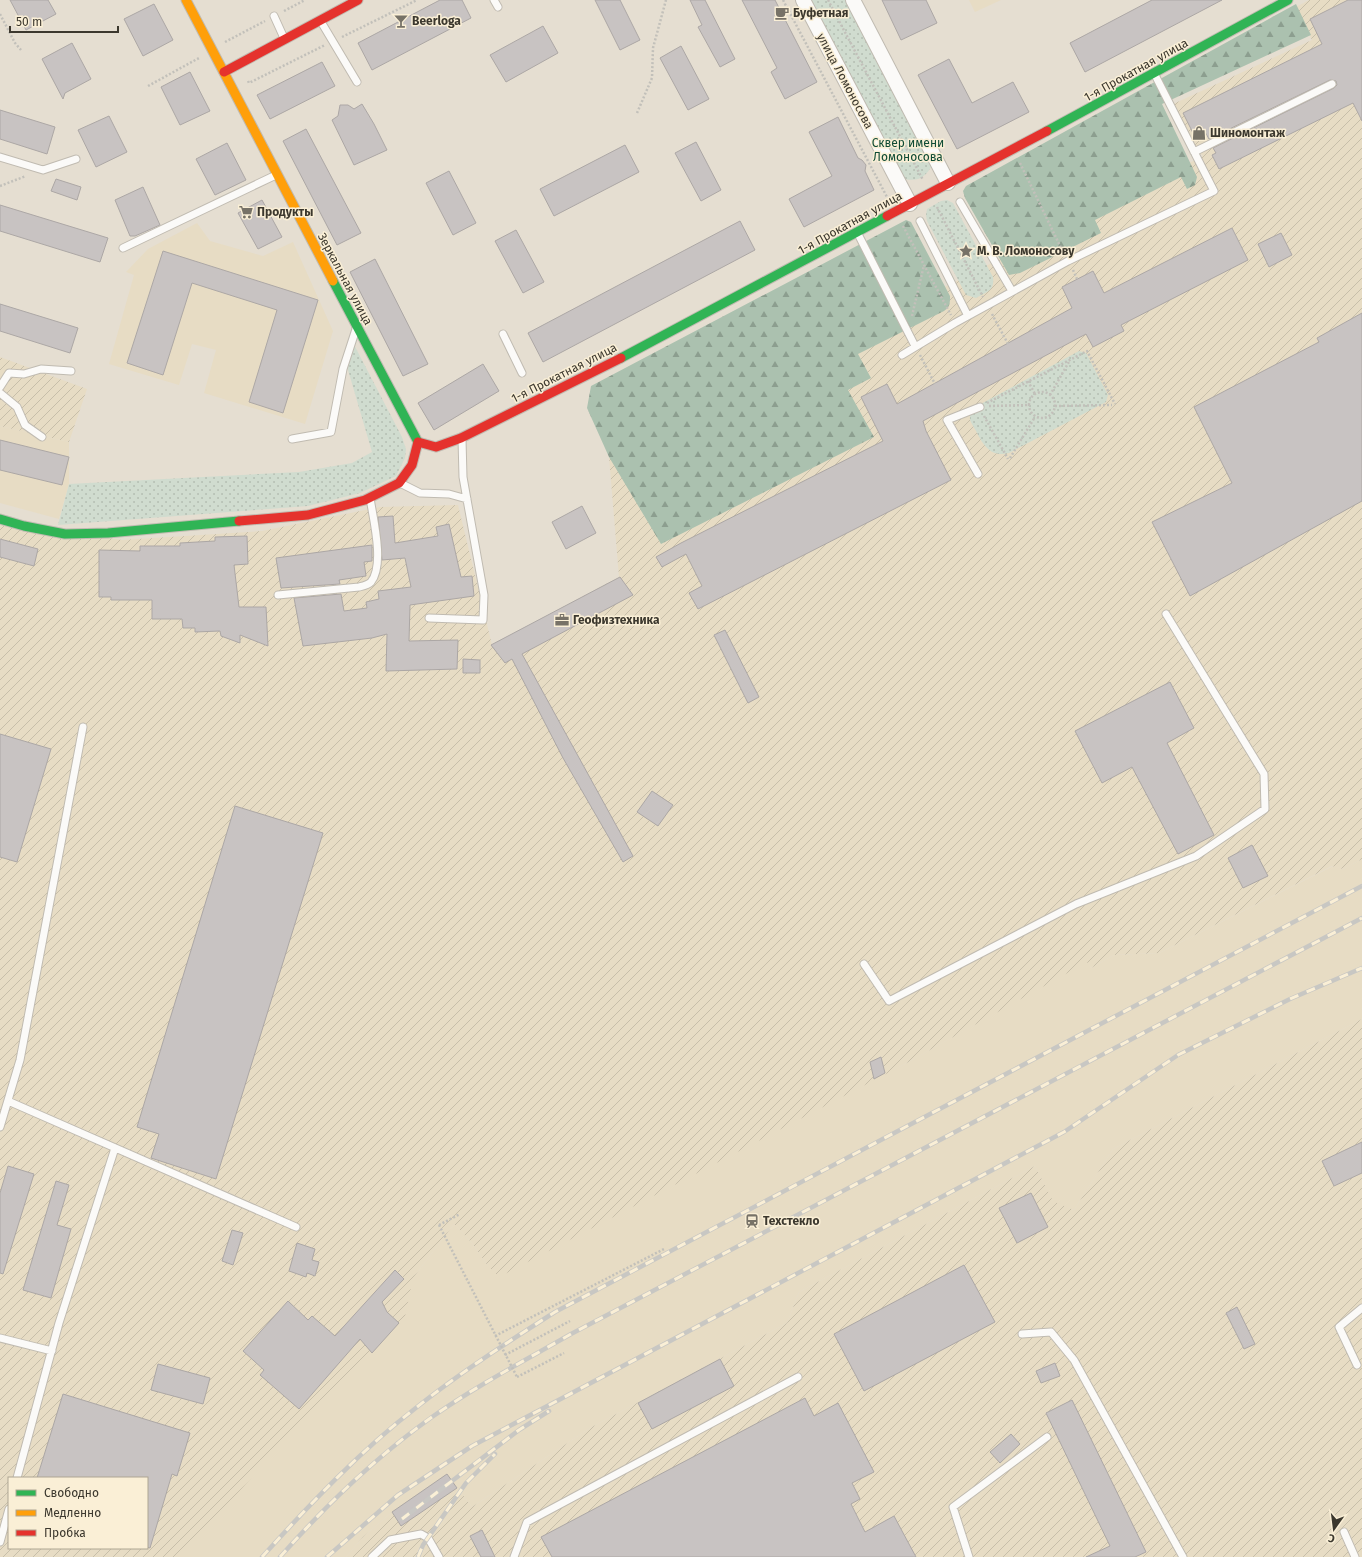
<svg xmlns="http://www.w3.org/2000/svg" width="1362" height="1557" font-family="'Fira Sans',sans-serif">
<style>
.built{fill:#e7dcc4}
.industrial{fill:url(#industrial-furrows);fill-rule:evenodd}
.green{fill:url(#green-dots)}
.forest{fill:url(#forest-firs)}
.building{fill:#c8c3c2;stroke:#aca7a5}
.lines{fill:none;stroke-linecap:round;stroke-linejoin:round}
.lane-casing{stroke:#c0bbb1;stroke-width:9}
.street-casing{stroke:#c0bbb1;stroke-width:16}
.fast-casing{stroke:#c0bbb1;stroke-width:11}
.slow-casing{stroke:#c0bbb1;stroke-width:11}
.jam-casing{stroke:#c0bbb1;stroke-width:11}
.path{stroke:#c2c0ba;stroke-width:2.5;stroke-dasharray:2 2;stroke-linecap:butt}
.lane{stroke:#fbfaf8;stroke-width:7}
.street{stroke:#fbfaf8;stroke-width:14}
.fast{stroke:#30b455;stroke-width:9}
.slow{stroke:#ff9f0a;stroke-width:9}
.jam{stroke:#e5322d;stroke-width:9}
.rail-casing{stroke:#c8c7c3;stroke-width:4.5}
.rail{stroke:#faefd6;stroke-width:3;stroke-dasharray:9;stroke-linecap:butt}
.path-bridge{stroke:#c2c0ba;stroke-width:2.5;stroke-dasharray:2 2;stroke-linecap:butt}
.labels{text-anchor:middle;stroke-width:3;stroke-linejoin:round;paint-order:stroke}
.poi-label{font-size:12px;font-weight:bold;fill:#3c382e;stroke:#faefd6;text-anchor:start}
.street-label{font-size:12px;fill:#3c382e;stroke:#faefd6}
.park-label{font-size:12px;fill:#0f4b35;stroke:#faefd6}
</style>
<defs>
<pattern id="industrial-furrows" width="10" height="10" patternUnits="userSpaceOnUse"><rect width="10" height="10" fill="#e7dcc4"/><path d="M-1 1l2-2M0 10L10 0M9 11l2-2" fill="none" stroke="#c7bea9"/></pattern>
<pattern id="green-dots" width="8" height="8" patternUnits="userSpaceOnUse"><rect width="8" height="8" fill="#d0dccf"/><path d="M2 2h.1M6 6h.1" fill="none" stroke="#b4beb2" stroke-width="1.8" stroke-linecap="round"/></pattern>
<pattern id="forest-firs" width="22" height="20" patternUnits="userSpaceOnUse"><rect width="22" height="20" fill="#abc1af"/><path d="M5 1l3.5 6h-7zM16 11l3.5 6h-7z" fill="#8c9e8f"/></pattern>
</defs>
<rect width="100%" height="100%" fill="#e5ded1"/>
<path class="built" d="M969 0H1001L975 12Z
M197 223 210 241 263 256 293 242 333 331 305 424 204 393 216 350 192 344 179 385 109 364 134 275 126 272 148 249Z
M0 426 69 442V484L59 519 0 503Z
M1362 859V1019L1113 1149 1074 1210 1053 1202 1035 1166 799 1292 787 1323 590 1428 472 1507 447 1474 392 1512 363 1537 346 1557H170L387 1312 454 1224 472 1243 488 1266 903 1065 1087 961 1091 968 1114 955 1159 953 1333 866 1343 869Z"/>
<path class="industrial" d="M1309 0H1362V859L1343 869 1332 866 1159 953 1114 955 1091 968 1087 962 903 1065 499 1277 488 1266 472 1243 454 1224 413 1278 403 1326 273 1454 180 1557H0V523L122 540 262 531 380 507 458 505 492 645 619 577 609 457 1203 156 1189 142 1171 105 1312 40 1296 7ZM9 1478H147V1548H9Z
M0 357 87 389 69 442 0 426Z
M1362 1019V1557H346L363 1537 392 1512 447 1474 472 1507 590 1428 787 1323 799 1292 1035 1166 1053 1201 1074 1210 1113 1149Z"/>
<path class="green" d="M810 0H848L932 165C926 177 918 182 905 179Z
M947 200 953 203 993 277C995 291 986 292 976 298L966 295 927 221 926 215 927 209 941 201Z
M349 335 402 437 406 449 405 458 396 476 360 493 308 506 58 525 69 484 299 472 352 463 372 452 348 370Z
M1079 351 1086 353 1108 395 1106 402 1009 453C991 458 983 445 976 431 974 427 969 421 970 417 970 412 974 409 977 406Z"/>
<path class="forest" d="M1296 4 1311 35 1162 104 1197 177 1195 185 1187 189 1181 177 1095 220 1101 233 1020 273 1009 275 965 198 963 191 966 186Z
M906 220 911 222 950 296C950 303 950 307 944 311L858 354 871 378 848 390 874 437 661 544 609 457 587 408 591 386Z"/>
<path class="building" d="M10 0H48L56 14 26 30Z
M440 0H462L471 18 372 70 358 43Z
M595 0H620L640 40 620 50Z
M690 0H705L735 59 720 67 698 27 702 25Z
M742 0H775L817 82 785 99 771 72 777 68Z
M882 0H926L937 23 901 40Z
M1152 0H1222L1085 72 1070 43Z
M1348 0H1362V121L1353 103 1219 169 1212 155 1216 153 1213 148 1334 88 1337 85 1336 81 1330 80 1209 139 1204 130 1194 135 1183 113 1322 44 1310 19Z
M154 4 173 40 143 56 124 19Z
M543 26 558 53 506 82 490 55Z
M72 43 91 79 65 93 63 99 42 59Z
M681 46 709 99 688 110 660 58Z
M949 59 972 103 1013 82 1029 112 957 149 918 75Z
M322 62 335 86 270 119 257 95Z
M190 72 210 111 180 125 161 87Z
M362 104 374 124 387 150 354 165 332 120 338 116 340 105H348L354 109Z
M0 110 55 127 47 154 0 139Z
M109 116 127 152 96 167 78 130Z
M838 117 858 158 862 160 866 165 865 171 874 190 804 227 789 199 832 176 809 132Z
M306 129 361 233 337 245 283 141Z
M696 142 721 190 701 201 675 153Z
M227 143 246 180 215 195 196 159Z
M625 145 639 172 554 216 540 189Z
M449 171 476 223 453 235 426 183Z
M56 179 81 187 77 200 51 191Z
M143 187 160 225 135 236H130L115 200Z
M262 200 282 237 258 249 238 213Z
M0 205 108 238 100 262 0 231Z
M740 221 755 250 543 362 528 333Z
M1232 228 1248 260 1121 325 1124 331 1093 347 1086 334 923 421 926 431 951 480 698 609 689 593 702 586 686 554 662 567 656 557 681 543 883 441 861 397 887 384 897 404 1072 308 1062 287 1093 271 1104 293Z
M516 230 544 282 523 293 495 241Z
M1281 233 1292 255 1269 267 1258 244Z
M163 251 318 300 283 413 249 402 277 310 192 283 163 375 127 363Z
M375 259 428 364 403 376 350 272Z
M0 304 78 328 70 353 0 331Z
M1362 313V501L1190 596 1152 522 1232 483 1194 407 1319 342 1317 338Z
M483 364 499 391 434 430 418 403Z
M0 440 69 457 62 485 0 470Z
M582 506 596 533 566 549 552 522Z
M393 516 395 543 438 536 436 527 449 524 461 577 472 576 474 596 410 605 409 641 458 640 457 669 386 671 387 634 372 638 303 646 294 598 341 594 344 611 367 608 366 602 379 599 378 591 411 587 405 558 382 560 378 517Z
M247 536 248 564 234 565 239 607H266L268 646 240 635V643L221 636 220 631 195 632V628H183L182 619H152V600H111V597H99V550L140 551V546H180V543L215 541V537Z
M0 539 38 549 34 566 0 557Z
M372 545V561L364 562 366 576 339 580 340 584 281 588 276 558Z
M620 577 633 595 522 654 633 856 623 862 563 758 512 659 505 663 491 645Z
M725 630 759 697 748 703 714 635Z
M463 659 480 660V673H463Z
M1170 682 1194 728 1167 743 1214 835 1178 854 1132 767 1102 783 1075 731Z
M0 734 51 749 17 862 0 857Z
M652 791 673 805 658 826 637 812Z
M235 806 323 833 216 1179 151 1158 159 1134 137 1127Z
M1252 845 1268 876 1243 888 1228 858Z
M881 1057 885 1073 874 1079 870 1062Z
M1362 1142V1173L1334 1186 1322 1161Z
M8 1166 34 1174 3 1274 0 1273V1193Z
M56 1181 69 1185 57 1225 71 1229 51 1298 23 1290Z
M1031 1193 1048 1227 1017 1243 999 1208Z
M232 1230 243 1233 233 1265 222 1261Z
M297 1243 315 1249 312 1260 319 1262 315 1276 307 1273 306 1277 289 1271Z
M964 1265 995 1322 864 1391 834 1334Z
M395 1270 404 1279 382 1302 387 1312 399 1323 372 1353 360 1339 299 1409 260 1375 264 1370 243 1351 288 1301 308 1320 312 1316 335 1336Z
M1237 1307 1255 1344 1244 1349 1226 1313Z
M720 1359 734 1386 652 1429 638 1403Z
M1055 1363 1060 1376 1041 1383 1036 1371Z
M158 1364 210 1378 203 1404 151 1390Z
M63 1394 190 1433 177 1476 172 1474 150 1548 147 1547V1478H37Z
M805 1398 814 1416 838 1403 874 1472 852 1483 860 1499 851 1504 865 1532 894 1516 916 1557H552L541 1537Z
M1072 1400 1146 1552 1135 1557H1086L1110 1546 1046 1413Z
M1011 1434 1020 1444 1000 1463 990 1452Z
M447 1474 457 1488 401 1526 392 1512Z
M482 1530 495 1557H481L470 1536Z"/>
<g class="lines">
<defs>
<path id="lane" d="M494 0 498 7
M274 16 284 38
M320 20 357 82
M1194 152 1332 84
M0 157 43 170 76 159
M960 202 1012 291
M920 221 968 316
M858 234 915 346
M123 248 276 175
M503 334 522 373
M902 355 955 323 1068 261 1214 191 1155 75
M0 387 9 373 24 374 41 369 71 371
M0 393 17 407 25 425 42 437
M292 439 331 432 343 369 356 329
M978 474 947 420 980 407
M400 483 420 493 449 494 467 499
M278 595 359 587C363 586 368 585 371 582 385 565 373 518 370 498
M429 618 483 620 484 595 463 477 462 439
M864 964 889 1001 1076 904 1196 856 1265 809 1264 774 1166 614
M8 1101 296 1227
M0 1127 20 1060 83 727
M1022 1334 1051 1332 1074 1360 1183 1557
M0 1338 52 1351
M1357 1365 1339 1327 1362 1308
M17 1478 59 1323 115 1148
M1344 1532 1355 1557
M0 1542 9 1509
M372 1557 390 1540 421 1534 428 1538 439 1557
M514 1557 527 1522 798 1377
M969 1557 953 1507 1047 1437"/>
<path id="street" d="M803 0 910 204
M853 0 948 183"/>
<path id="fast" d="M1047 131 1288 0
M333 281 418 442
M621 358 887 216
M0 519 24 526 65 534 108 533 239 521"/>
<path id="slow" d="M186 0 333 281"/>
<path id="jam" d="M224 72 358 0
M887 216 1047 131
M418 442 436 447 461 438 621 358
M239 521 308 515 365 500 399 483 412 465 418 442"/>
</defs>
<use href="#lane" class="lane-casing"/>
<use href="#street" class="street-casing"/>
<use href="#fast" class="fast-casing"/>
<use href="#slow" class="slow-casing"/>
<use href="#jam" class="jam-casing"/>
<path class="path" d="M783 0 887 197
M828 0 923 180
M284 11 305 0
M0 14 15 43 21 50
M342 37 417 0
M225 42 265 21
M248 81 249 83 325 45
M148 86 199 58
M637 113 652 78 653 48 666 0
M1020 163 1063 252
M0 186 26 176
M937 207 983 297
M903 226 951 315
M1073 270 1077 279
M992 314 1008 344
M912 316 924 265
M920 355 935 384
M1028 381 1035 394
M1029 405a13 13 0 1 1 26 0a13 13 0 1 1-26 0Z
M1050 395 1070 360
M987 403 1087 351 1115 404
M989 406 1028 405
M1055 406 1112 405
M984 416 1008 459
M1010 458 1035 417
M439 1225 460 1214
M495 1336 664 1249
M505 1355 570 1321
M517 1377 564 1353"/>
<use href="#lane" class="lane"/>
<use href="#street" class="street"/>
<use href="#fast" class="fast"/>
<use href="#slow" class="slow"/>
<use href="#jam" class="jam"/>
<defs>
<path id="rail" d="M402 1519 519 1430 549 1411
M262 1557C310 1504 360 1451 417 1407 461 1372 508 1342 555 1312L1362 886
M280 1557C326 1505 376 1457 432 1417 476 1386 524 1361 571 1334L1362 918
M327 1557 398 1495 472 1446 1064 1132 1178 1055 1290 999 1362 968
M418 1557 423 1545 466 1483 495 1454"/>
</defs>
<use href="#rail" class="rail-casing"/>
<use href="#rail" class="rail"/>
<path class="path-bridge" d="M439 1225 517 1377"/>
</g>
<defs>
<symbol id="cafe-bare" viewBox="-9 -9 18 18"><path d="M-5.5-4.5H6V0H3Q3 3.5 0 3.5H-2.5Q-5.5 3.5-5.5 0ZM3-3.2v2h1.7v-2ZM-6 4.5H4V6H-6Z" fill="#777267" stroke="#faefd6" stroke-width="2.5" paint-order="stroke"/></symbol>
<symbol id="bar-bare" viewBox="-9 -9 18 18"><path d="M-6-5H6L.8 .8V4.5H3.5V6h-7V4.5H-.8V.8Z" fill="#777267" stroke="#faefd6" stroke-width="2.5" paint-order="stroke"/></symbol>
<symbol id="shop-bare" viewBox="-9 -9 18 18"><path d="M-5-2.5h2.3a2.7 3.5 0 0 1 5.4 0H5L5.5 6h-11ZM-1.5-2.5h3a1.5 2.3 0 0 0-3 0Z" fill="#777267" stroke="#faefd6" stroke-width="2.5" paint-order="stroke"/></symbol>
<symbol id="supermarket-bare" viewBox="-9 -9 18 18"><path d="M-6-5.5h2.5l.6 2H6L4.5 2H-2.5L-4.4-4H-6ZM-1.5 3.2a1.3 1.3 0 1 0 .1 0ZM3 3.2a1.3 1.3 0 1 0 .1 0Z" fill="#777267" stroke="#faefd6" stroke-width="2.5" paint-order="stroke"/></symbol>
<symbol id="sight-bare" viewBox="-9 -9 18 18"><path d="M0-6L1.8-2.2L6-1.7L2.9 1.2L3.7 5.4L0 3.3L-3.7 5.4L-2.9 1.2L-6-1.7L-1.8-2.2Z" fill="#777267" stroke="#faefd6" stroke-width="2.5" paint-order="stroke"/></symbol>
<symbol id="office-bare" viewBox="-9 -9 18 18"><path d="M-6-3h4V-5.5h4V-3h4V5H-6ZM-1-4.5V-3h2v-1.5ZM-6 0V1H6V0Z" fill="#777267" stroke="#faefd6" stroke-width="2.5" paint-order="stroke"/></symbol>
<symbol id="station-bare" viewBox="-9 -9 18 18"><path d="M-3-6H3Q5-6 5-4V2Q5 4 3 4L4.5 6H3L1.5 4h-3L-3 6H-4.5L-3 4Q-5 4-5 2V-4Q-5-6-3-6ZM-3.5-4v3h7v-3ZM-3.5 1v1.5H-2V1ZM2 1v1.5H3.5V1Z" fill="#777267" stroke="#faefd6" stroke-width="2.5" paint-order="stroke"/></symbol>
</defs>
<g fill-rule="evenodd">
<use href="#cafe-bare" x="772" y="3" width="20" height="20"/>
<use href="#bar-bare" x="391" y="11" width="20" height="20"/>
<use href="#shop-bare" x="1189" y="123" width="20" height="20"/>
<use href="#supermarket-bare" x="236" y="202" width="20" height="20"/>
<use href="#sight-bare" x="956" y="241" width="20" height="20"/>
<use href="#office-bare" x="552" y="610" width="20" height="20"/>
<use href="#station-bare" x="742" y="1211" width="20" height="20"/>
</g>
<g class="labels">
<g class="poi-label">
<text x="793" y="17">Буфетная</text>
<text x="412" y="25">Beerloga</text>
<text x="1210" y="137">Шиномонтаж</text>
<text x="257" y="216">Продукты</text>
<text x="977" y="255">М. В. Ломоносову</text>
<text x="573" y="624">Геофизтехника</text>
<text x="763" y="1225">Техстекло</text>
</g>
<g class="street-label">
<text transform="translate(1136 70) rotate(-29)" y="4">1-я Прокатная улица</text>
<text transform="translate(845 81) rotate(62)" y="4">улица Ломоносова</text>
<text transform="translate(850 223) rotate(-29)" y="4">1-я Прокатная улица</text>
<text transform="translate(345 279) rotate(62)" y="4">Зеркальная улица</text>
<text transform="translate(564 373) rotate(-27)" y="4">1-я Прокатная улица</text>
</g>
<g class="park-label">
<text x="908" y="147">Сквер имени<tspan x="908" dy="14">Ломоносова</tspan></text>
</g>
</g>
<rect x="8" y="1477" width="140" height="72" fill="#faefd6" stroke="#aea693"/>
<rect x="16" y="1490" width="20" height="6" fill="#30b455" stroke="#aea693"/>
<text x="44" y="1497" font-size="12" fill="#3c382e">Свободно</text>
<rect x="16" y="1510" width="20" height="6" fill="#ff9f0a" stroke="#aea693"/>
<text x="44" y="1517" font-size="12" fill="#3c382e">Медленно</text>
<rect x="16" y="1530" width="20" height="6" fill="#e5322d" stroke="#aea693"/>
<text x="44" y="1537" font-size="12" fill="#3c382e">Пробка</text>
<g transform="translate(1334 1529) rotate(194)" stroke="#faefd6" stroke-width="3" paint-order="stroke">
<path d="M0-3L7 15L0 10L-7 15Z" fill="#3c382e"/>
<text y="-6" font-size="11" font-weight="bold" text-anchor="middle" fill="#3c382e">С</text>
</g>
<path d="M10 26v6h108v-6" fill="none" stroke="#3c382e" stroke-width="2"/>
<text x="16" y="26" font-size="12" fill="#3c382e" stroke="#faefd6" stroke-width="3" paint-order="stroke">50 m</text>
</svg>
